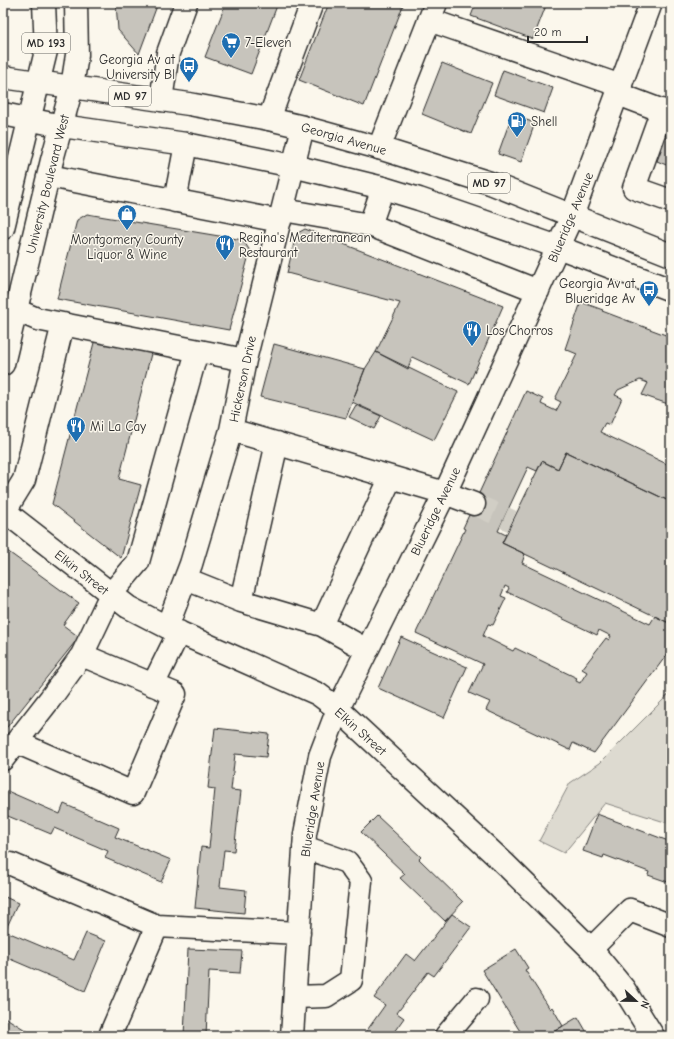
<svg xmlns="http://www.w3.org/2000/svg" width="674" height="1039" font-family="'Comic Neue',sans-serif">
<style>
.green{fill:#dddad0;stroke:#84827e}
.building{fill:#c7c4bc;stroke:#2b2b2b;fill-rule:evenodd}
.lines{fill:none;stroke-linecap:round;stroke-linejoin:round}
.minor-tunnel{stroke:#d1cec5;stroke-width:22;stroke-dasharray:22 11;stroke-linecap:butt}
.minor-casing{stroke:#2b2b2b;stroke-width:25}
.major-casing{stroke:#2b2b2b;stroke-width:25}
.minor{stroke:#fbf7ec;stroke-width:22}
.major{stroke:#fbf7ec;stroke-width:22}
.labels{text-anchor:middle;stroke-width:3;stroke-linejoin:round;paint-order:stroke}
.shield{fill:#fbf7ec;stroke:#696865;stroke-width:1}
.shield-label{font-size:12px;font-weight:bold;fill:#2b2b2b}
.poi-label{font-size:13px;fill:#2b2b2b;stroke:#fbf7ec;text-anchor:start}
.street-label{font-size:13px;fill:#2b2b2b;stroke:#fbf7ec}
</style>
<rect width="100%" height="100%" fill="#fbf7ec"/>
<filter id="ink" filterUnits="userSpaceOnUse"><feTurbulence type="fractalNoise" baseFrequency=".025" numOctaves="2"/><feDisplacementMap in="SourceGraphic" scale="8" xChannelSelector="R" yChannelSelector="G"/><feConvolveMatrix kernelMatrix="1 2 1 2 8 2 1 2 1" color-interpolation-filters="sRGB"/></filter>
<g filter="url(#ink)">
<path class="green" d="M671 692V824L605 803 564 853 539 841 570 783 600 763Z"/>
<path class="building" d="M116 3H158L139 54 118 30Z
M226 3H278L251 74 205 57Z
M329 3H404L364 106 299 80Z
M476 3H547L533 39 471 16Z
M442 63 492 83 471 134 422 114Z
M503 70 553 88 544 113 494 95Z
M512 115 535 123 521 162 498 154Z
M667 134 671 136V167L657 161Z
M87 214 243 240 250 251 229 330 57 299 77 220Z
M305 229 503 306 469 384 412 357 408 369 376 352 400 303 287 273 296 234Z
M581 302 603 310 602 311 671 337V405L642 395 648 383 640 380 618 390 615 395 622 398 610 425 605 423 600 432 671 466V502L566 452 558 469 542 461 537 471 528 467 498 531 506 535 502 543 525 554 522 563 650 624 655 616 671 624V649L594 753 573 743 570 750 486 710 490 702 469 693 483 664 416 633 465 529 463 528 526 391 543 399 541 404 556 411 561 402 555 399 577 354 565 349ZM505 586 509 588 507 592 597 635 599 630 611 636 609 640 606 638 582 669 587 672 580 683 576 681 577 678 515 648 513 651 483 636 488 624 493 625 506 598 501 596Z
M96 335 153 346 119 479 141 485 121 558 52 504Z
M274 344 365 369 346 418 260 397Z
M376 352 458 392 434 440 352 402 365 369Z
M356 405 381 416 374 429 349 417Z
M566 452 671 502V624L502 543 542 461 558 469Z
M3 548 79 603 63 625 79 637 3 732Z
M401 637 467 667 444 718 378 688Z
M215 728 269 734 266 757 235 754 231 790 241 791 234 851 224 850 220 887 246 890 244 913 195 908 201 847 209 848 215 789 208 788Z
M5 790 60 814 64 804 119 828 115 837 171 860 161 882 105 858 108 851 54 828 51 834 3 814V795Z
M597 814 671 842V874L668 882 648 875 649 872 604 855 603 858 583 851Z
M377 816 421 857 419 859 463 902 445 921 400 878 405 874 361 832Z
M3 896 18 903 5 931 74 960 86 933 106 941 85 991 3 956Z
M452 914 471 927 434 976 428 972 397 1013 404 1018 391 1036H363L385 1005 374 998 406 954 415 961Z
M188 949 242 951 240 973 209 971 206 1036H184Z
M516 949 528 968 525 970 550 1009 552 1007 563 1026 547 1036H523L482 970Z
M3 1016 35 1036H3Z
M578 1017 589 1036H547L563 1026Z"/>
<g class="lines">
<path class="minor-tunnel" d="M474 504 512 521"/>
<defs>
<path id="minor" d="M429 20 621 86
M618 94 671 114
M161 100 168 53 186 3
M662 110 634 188 671 201
M269 119 312 3
M379 148 436 3
M49 176 280 221
M175 201 186 144
M283 210 370 225 538 291
M370 225 383 188
M16 310 37 319 245 360
M231 430 445 493 474 504
M277 443 241 601 322 625 391 477
M3 510 128 607 167 627 318 694 338 709 505 864 591 949 624 989 653 1036
M5 511 24 480 63 324
M186 579 241 601
M322 625 367 650
M167 627 191 564 231 430 245 360 303 127
M153 685 179 632
M16 742 133 793 175 694 82 655
M3 759 50 699 82 655 111 594 138 562 197 351
M11 864 157 926 299 933
M591 949 630 910 671 926
M295 997 326 996 351 980 361 881 347 862 304 847
M111 1033 157 926
M292 1036 305 834 320 756 338 709 445 493 572 216 651 3
M446 1036 477 999"/>
<path id="major" d="M3 77 189 104 269 119 303 127 379 148 490 183 671 255
M3 114 62 126 186 144 293 166 383 188 419 199 558 247 671 290
M3 228 46 51 44 3
M3 364 52 160 72 87 77 55 76 3"/>
</defs>
<use href="#minor" class="minor-casing"/>
<use href="#major" class="major-casing"/>
<use href="#minor" class="minor"/>
<use href="#major" class="major"/>
</g>
</g>
<defs>
<symbol id="supermarket-pin" viewBox="-11 -11 22 30"><path d="M0 17L-7.5 6A9.5 9.5 0 1 1 7.5 6Z" fill="#1f6fb2" stroke="#fbf7ec"/><path d="M-6-5.5h2.5l.6 2H6L4.5 2H-2.5L-4.4-4H-6ZM-1.5 3.2a1.3 1.3 0 1 0 .1 0ZM3 3.2a1.3 1.3 0 1 0 .1 0Z" fill="#fff"/></symbol>
<symbol id="bus-pin" viewBox="-11 -11 22 30"><path d="M0 17L-7.5 6A9.5 9.5 0 1 1 7.5 6Z" fill="#1f6fb2" stroke="#fbf7ec"/><path d="M-5-6H5V4H4V6H2V4H-2V6H-4V4H-5ZM-3.5-4V0h7V-4ZM-3.5 1.2v1.5H-2V1.2ZM2 1.2v1.5H3.5V1.2Z" fill="#fff"/></symbol>
<symbol id="fuel-pin" viewBox="-11 -11 22 30"><path d="M0 17L-7.5 6A9.5 9.5 0 1 1 7.5 6Z" fill="#1f6fb2" stroke="#fbf7ec"/><path d="M-5.5-6h7V0h2V4h1.3V-2.5L3-4.5l.8-.8L6-3V5H2.5V1h-1V6h-7ZM-4.2-4.7v3.2H.2V-4.7Z" fill="#fff"/></symbol>
<symbol id="shop-pin" viewBox="-11 -11 22 30"><path d="M0 17L-7.5 6A9.5 9.5 0 1 1 7.5 6Z" fill="#1f6fb2" stroke="#fbf7ec"/><path d="M-5-2.5h2.3a2.7 3.5 0 0 1 5.4 0H5L5.5 6h-11ZM-1.5-2.5h3a1.5 2.3 0 0 0-3 0Z" fill="#fff"/></symbol>
<symbol id="restaurant-pin" viewBox="-11 -11 22 30"><path d="M0 17L-7.5 6A9.5 9.5 0 1 1 7.5 6Z" fill="#1f6fb2" stroke="#fbf7ec"/><path d="M-5-6h1v4h1v-4h1v4h1v-4h1v5L-1.5 .5V6h-2V.5L-5-1ZM5-6V6H3V1.5H1.5Q1.5-4 5-6Z" fill="#fff"/></symbol>
</defs>
<g fill-rule="evenodd">
<use href="#supermarket-pin" x="220" y="31" width="22" height="30"/>
<use href="#bus-pin" x="178" y="55" width="22" height="30"/>
<use href="#fuel-pin" x="506" y="110" width="22" height="30"/>
<use href="#shop-pin" x="116" y="203" width="22" height="30"/>
<use href="#restaurant-pin" x="214" y="233" width="22" height="30"/>
<use href="#bus-pin" x="638" y="279" width="22" height="30"/>
<use href="#restaurant-pin" x="461" y="319" width="22" height="30"/>
<use href="#restaurant-pin" x="65" y="415" width="22" height="30"/>
</g>
<g class="labels">
<g class="shield">
<rect x="22" y="33" width="48" height="20" rx="3"/>
<rect x="109" y="86" width="42" height="20" rx="3"/>
<rect x="468" y="173" width="42" height="20" rx="3"/>
</g>
<g class="shield-label">
<text x="46" y="47">MD 193</text>
<text x="130" y="100">MD 97</text>
<text x="489" y="187">MD 97</text>
</g>
<g class="poi-label">
<text x="245" y="47">7-Eleven</text>
<text x="175" y="64" text-anchor="end">Georgia Av at<tspan x="175" dy="15">University Bl</tspan></text>
<text x="531" y="126">Shell</text>
<text x="239" y="242">Regina's Mediterranean<tspan x="239" dy="15">Restaurant</tspan></text>
<text x="127" y="244" text-anchor="middle">Montgomery County<tspan x="127" dy="15">Liquor &amp; Wine</tspan></text>
<text x="635" y="288" text-anchor="end">Georgia Av at<tspan x="635" dy="15">Blueridge Av</tspan></text>
<text x="486" y="335">Los Chorros</text>
<text x="90" y="431">Mi La Cay</text>
</g>
<g class="street-label">
<text transform="translate(344 138) rotate(16)" y="5">Georgia Avenue</text>
<text transform="translate(47 184) rotate(-76)" y="5">University Boulevard West</text>
<text transform="translate(570 217) rotate(-67)" y="5">Blueridge Avenue</text>
<text transform="translate(242 379) rotate(-78)" y="5">Hickerson Drive</text>
<text transform="translate(435 511) rotate(-64)" y="5">Blueridge Avenue</text>
<text transform="translate(82 572) rotate(38)" y="5">Elkin Street</text>
<text transform="translate(361 731) rotate(42)" y="5">Elkin Street</text>
<text transform="translate(312 809) rotate(-81)" y="5">Blueridge Avenue</text>
</g>
</g>
<rect width="674" height="1039" fill="none" stroke="#fbf7ec" stroke-width="16"/>
<rect x="8" y="8" width="658" height="1023" fill="none" stroke="#2b2b2b" stroke-width="1.5" filter="url(#ink)"/>
<g transform="translate(636 1001) rotate(112)" stroke="#fbf7ec" stroke-width="3" paint-order="stroke">
<path d="M0-3L7 15L0 10L-7 15Z" fill="#2b2b2b"/>
<text y="-6" font-size="11" font-weight="bold" text-anchor="middle" fill="#2b2b2b">N</text>
</g>
<path d="M528 36v6h59v-6" fill="none" stroke="#2b2b2b" stroke-width="2"/>
<text x="534" y="36" font-size="12" fill="#2b2b2b" stroke="#fbf7ec" stroke-width="3" paint-order="stroke">20 m</text>
</svg>
